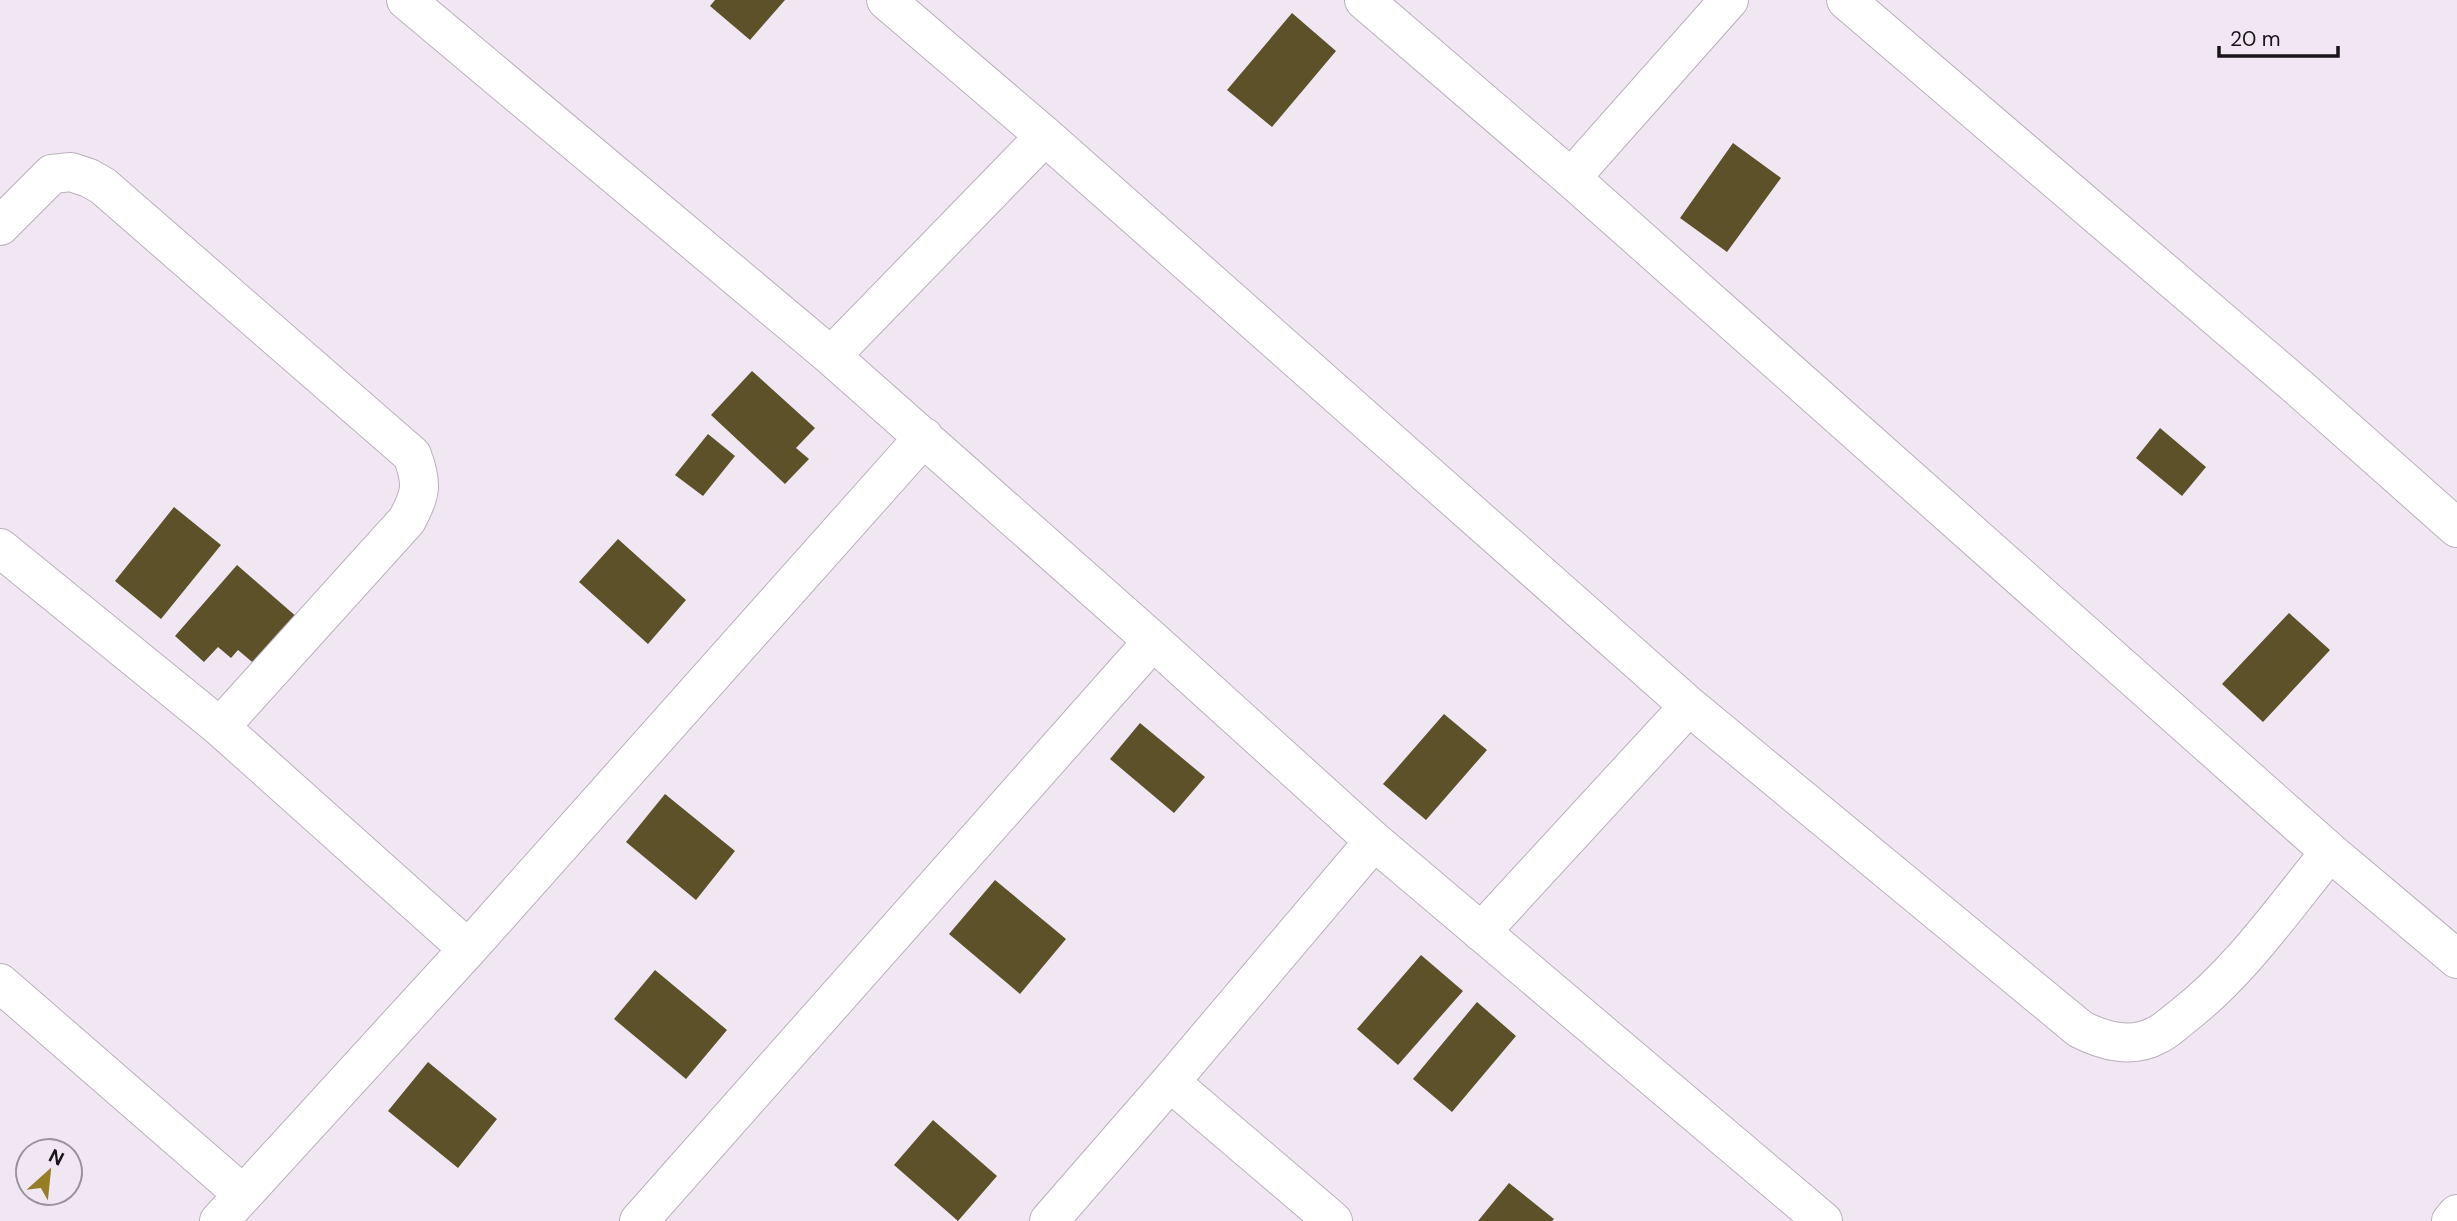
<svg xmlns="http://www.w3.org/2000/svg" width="2457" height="1221" font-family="'DM Sans',sans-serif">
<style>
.building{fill:#5c5129}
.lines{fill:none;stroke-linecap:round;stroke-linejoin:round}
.minor-casing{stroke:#bab1bc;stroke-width:40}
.minor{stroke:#fff;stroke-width:38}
</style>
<rect width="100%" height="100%" fill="#f1e7f3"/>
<path class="building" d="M715 0H785L750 40 710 6Z
M1292 13 1336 51 1272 127 1227 90Z
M1733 143 1781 178 1727 252 1680 218Z
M752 371 815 428 796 448 809 459 785 484 711 415Z
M2160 428 2206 467 2182 496 2136 458Z
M708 434 735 456 703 496 675 475Z
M174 507 221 545 161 619 115 581Z
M618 539 686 600 648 644 579 582Z
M237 565 298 618 257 666 238 650 231 658 218 647 204 662 175 636Z
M2289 613 2330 650 2263 722 2222 684Z
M1444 714 1487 750 1426 820 1383 784Z
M1140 723 1205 777 1174 813 1110 759Z
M665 794 735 851 696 900 626 842Z
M995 880 1066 939 1020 994 949 934Z
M1421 955 1463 991 1398 1065 1357 1029Z
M655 970 727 1030 686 1079 614 1019Z
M1477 1002 1516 1036 1452 1112 1413 1079Z
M428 1062 497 1119 458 1168 388 1111Z
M933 1120 997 1176 958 1221 894 1165Z
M1509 1183 1554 1219 1552 1221H1478Z"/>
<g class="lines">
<defs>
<path id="minor" d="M406 0 831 356 1153 641 1374 841 1823 1221
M886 0 1045 136 1689 706 2080 1029C2103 1041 2132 1049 2157 1035 2166 1031 2175 1022 2183 1016 2241 971 2284 908 2330 852
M1364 0 1571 178 2330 852 2457 959
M1846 0 2297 386 2457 528
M1571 178 1729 0
M0 226 52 174 71 172 89 178 103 186 412 455C423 484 421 494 407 520L220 727
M831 356 1045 136
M0 548 220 727 468 949
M1481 932 1689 706
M0 983 238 1190 240 1198
M1170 1082 1333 1221
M219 1221 468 949 924 437
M639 1221 1153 641
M1049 1221 1170 1082 1374 841
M2451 1221 2457 1214"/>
</defs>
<use href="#minor" class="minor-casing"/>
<use href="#minor" class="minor"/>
</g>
<g transform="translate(49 1172) rotate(27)"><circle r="33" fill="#f1e7f3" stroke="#9a939c" stroke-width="2"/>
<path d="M0-5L12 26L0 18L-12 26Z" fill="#967e26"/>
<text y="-10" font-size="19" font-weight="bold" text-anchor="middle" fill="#181419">N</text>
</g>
<path d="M2219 46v10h119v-10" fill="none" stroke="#181419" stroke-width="3.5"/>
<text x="2230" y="46" font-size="21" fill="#181419" stroke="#f1e7f3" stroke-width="5" paint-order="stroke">20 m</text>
</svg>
